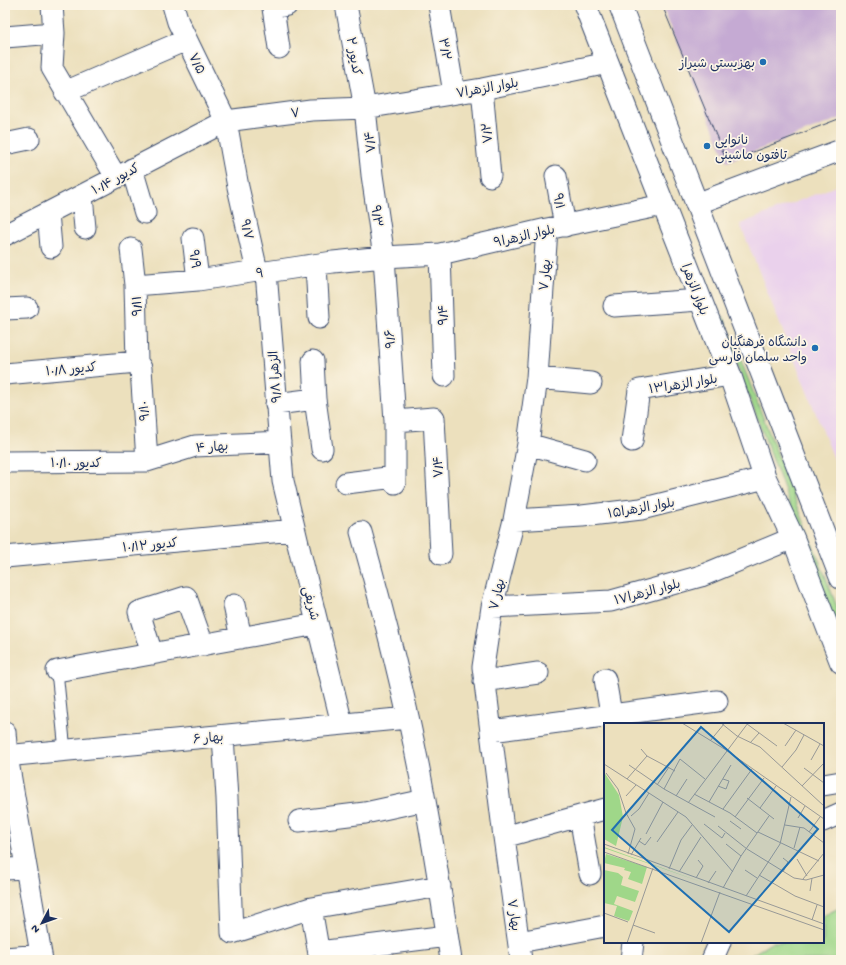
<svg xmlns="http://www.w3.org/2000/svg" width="846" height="965" font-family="'Gochi Hand','Playpen Sans Arabic',sans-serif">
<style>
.built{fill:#ead1ec}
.green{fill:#9fd789;stroke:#5d8374}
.building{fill:#c5aad3}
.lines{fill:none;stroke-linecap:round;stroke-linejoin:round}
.service-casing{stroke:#3a4a6c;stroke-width:13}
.minor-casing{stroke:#3a4a6c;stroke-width:23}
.secondary-casing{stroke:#3a4a6c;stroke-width:24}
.service{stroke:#fff;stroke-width:11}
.minor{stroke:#fff;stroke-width:21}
.secondary{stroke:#fff;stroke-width:22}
.poi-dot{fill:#1f6fb2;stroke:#fcf5e5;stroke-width:1.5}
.labels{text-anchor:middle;stroke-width:3.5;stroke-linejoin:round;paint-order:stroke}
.street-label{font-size:13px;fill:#1b2f5e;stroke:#fcf5e5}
.poi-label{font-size:13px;fill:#1b2f5e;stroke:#fcf5e5;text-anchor:end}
.inset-road{fill:none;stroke:#989997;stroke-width:1}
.view{fill:#1f6fb2;fill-opacity:0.15;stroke:#1f6fb2;stroke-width:2}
.inset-edge{fill:none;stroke:#1b2f5e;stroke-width:2}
</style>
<rect width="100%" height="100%" fill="#fcf5e5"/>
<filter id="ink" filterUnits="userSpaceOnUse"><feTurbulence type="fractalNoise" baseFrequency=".025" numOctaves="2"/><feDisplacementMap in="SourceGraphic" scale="8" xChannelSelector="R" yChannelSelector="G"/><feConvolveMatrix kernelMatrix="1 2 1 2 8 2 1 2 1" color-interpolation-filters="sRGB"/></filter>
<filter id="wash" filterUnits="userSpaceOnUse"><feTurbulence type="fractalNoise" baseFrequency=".012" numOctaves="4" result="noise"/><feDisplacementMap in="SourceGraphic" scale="16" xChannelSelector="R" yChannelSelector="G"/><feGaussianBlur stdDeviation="0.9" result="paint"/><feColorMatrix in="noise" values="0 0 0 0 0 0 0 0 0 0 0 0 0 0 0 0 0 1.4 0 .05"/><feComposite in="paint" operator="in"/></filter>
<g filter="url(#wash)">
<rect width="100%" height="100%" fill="#ece0bd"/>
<path class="built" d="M841 184V473L840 474 740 224Z"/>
<path class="green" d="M724 317 841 617V638L719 318Z
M841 907V960H743L773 942H823V916Z"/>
<g id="blocks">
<path class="building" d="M662 5H841V118L727 162Z"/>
</g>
</g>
<g filter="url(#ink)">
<use href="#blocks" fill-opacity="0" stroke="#3a4a6c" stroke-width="1"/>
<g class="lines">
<defs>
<path id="service" d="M57 671 65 751"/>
<path id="minor" d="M52 5 54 33 52 68 116 177
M173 5 178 22 226 121 238 187 257 271
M346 5 365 108 372 175 384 257 395 421V483
M439 5 454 93
M5 37 54 33
M279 48 273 8 287 5
M482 89 490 176
M65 92 186 40
M5 144 29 139
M132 169 145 213
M556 176 565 226
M82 196 85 228
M696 204 841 150
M48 213 51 247
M5 235 226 121 311 110 365 108 482 89 608 63
M193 238 198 280
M131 249 135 285 137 362 141 368 147 461
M440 254 444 376
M316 265 319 318
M266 272 283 481 310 594 342 724
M135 285 198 280 257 271 266 272 333 262 384 257 440 254 547 229 663 205
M614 306 700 300
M5 309 27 308
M313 361 315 399 322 449
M5 374 137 362
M537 378 591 383
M276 404 315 399
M395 421 434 418 441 554
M632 441 639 390 730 375
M528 444 585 460
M5 462 147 461 195 446 280 442
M346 483 395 477
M514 520 582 516 641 509 765 478
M361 532C386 621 409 710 425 801 435 854 443 907 451 960
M5 557 294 530
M234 605 241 638
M492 607 611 601 701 576 793 538
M152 654 139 612 186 597 203 645
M57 671 317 624
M605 679 611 714
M484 681 538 673
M491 731 717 701
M5 732 7 756 42 960
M223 736 227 798 232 933 311 908 440 886
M5 756 408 718
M823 785 841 782
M580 816 590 874
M299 821 365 813 425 800
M823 821 841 813
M504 837 605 809
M5 869 26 868
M311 908 320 960
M519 942 605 926
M319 952 447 936
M5 958 41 955
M521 960 504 837 483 667 492 607 514 520 528 444 537 378 547 229
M631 960 633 942
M712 960 720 942"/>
<path id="secondary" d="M585 5 730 375 765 478 793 538 841 662
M620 5 841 578"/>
</defs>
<use href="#service" class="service-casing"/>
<use href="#minor" class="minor-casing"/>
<use href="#secondary" class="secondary-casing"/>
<use href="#service" class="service"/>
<use href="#minor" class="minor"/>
<use href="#secondary" class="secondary"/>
</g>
</g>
<g class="poi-dot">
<circle cx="763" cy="62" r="4"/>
<circle cx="707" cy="146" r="4"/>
<circle cx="815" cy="348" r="4"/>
</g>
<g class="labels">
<g class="street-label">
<text transform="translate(446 49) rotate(80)" y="5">۳/۲</text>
<text transform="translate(355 56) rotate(80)" y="5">۲ کدیور</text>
<text transform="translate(198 63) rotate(64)" y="5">۷/۵</text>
<text transform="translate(487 87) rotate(-10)" y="5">بلوار الزهرا۷</text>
<text transform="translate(295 112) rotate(-7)" y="5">۷</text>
<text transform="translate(486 133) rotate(-96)" y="5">۷/۲</text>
<text transform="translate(369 142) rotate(-96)" y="5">۷/۴</text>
<text transform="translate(115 178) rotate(-28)" y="5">کدیور ۱۰/۴</text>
<text transform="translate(560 201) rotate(80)" y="5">۹/۱</text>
<text transform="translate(378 216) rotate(82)" y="5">۹/۳</text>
<text transform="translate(248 229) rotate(77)" y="5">۹/۷</text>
<text transform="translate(524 235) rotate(-13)" y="5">بلوار الزهرا۹</text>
<text transform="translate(196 259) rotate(83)" y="5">۹/۹</text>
<text transform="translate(260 272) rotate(-2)" y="5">۹</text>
<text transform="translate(544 275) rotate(-85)" y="5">بهار ۷</text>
<text transform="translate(696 289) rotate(69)" y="5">بلوار الزهرا</text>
<text transform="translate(136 306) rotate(-91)" y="5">۹/۱۱</text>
<text transform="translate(442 315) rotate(-92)" y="5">۹/۴</text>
<text transform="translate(389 339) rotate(-94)" y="5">۹/۶</text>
<text transform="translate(71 368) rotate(-5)" y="5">کدیور ۱۰/۸</text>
<text transform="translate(274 377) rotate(-94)" y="5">الزهرا ۹/۸</text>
<text transform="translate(683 383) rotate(-9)" y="5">بلوار الزهرا۱۳</text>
<text transform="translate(143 411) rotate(-94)" y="5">۹/۱۰</text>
<text transform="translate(212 446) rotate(-4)" y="5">بهار ۴</text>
<text x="76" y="467">کدیور ۱۰/۱۰</text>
<text transform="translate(437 467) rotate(-93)" y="5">۷/۴</text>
<text transform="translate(641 507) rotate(-10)" y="5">بلوار الزهرا۱۵</text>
<text transform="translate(150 544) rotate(-5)" y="5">کدیور ۱۰/۱۲</text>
<text transform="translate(647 591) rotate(-15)" y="5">بلوار الزهرا۱۷</text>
<text transform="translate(496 594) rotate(-77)" y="5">بهار ۷</text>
<text transform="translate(312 603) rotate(76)" y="5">شریفی</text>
<text transform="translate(208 737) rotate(-5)" y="5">بهار ۶</text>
<text transform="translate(515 915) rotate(82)" y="5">بهار ۷</text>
</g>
<g class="poi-label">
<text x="755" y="67">بهزیستی شیراز</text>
<text x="715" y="144" text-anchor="start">نانوایی<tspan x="715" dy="15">تافتون ماشینی</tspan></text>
<text x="807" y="346">دانشگاه فرهنگیان<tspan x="807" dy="15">واحد سلمان فارسی</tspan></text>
</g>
</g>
<g transform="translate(604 723)">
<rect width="220" height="220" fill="#ece0bd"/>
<path d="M0 49 15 72 19 94 12 123 0 116ZM0 124 100 160 0 125ZM2 131 43 144 38 161 24 156 27 149 20 147 21 145 0 140ZM0 147 14 150 19 154 17 162 35 168 31 179 13 173 10 181 29 188 25 198 10 193 13 183 0 180Z" fill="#9fd789"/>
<path class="inset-road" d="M78 0 122 27 220 96M117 0 133 13 156 24 220 83M179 0 220 23M143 1 173 23M106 18 120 1M146 20 155 10M181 23 192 7M43 33 71 48M207 37 216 21M0 41 82 94 129 149M25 42 60 66 111 94M178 44 192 27 200 12M200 45 220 60M2 50 14 66 22 90 31 106 24 131M23 56 43 33 37 26M53 62 65 44M114 63 122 66 125 58 119 56M198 63 220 40M60 66 76 36 101 56M90 71 126 90 153 110M22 73 32 62M72 73 83 56M143 75 170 96M105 79 127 42M84 80 144 0M156 85 172 63M119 86 148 46M27 93 35 86 45 70M131 94 160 55M194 95 201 83M126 98 137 106M100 101 118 115 121 110M181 102 200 105 220 120M114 103 143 126 190 155 202 157 220 152M154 109 215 138M205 109 216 94M42 111 59 79M35 118 41 122 47 114M53 119 74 89M0 121 220 201M122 121 137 133M190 125 196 104M0 129 220 207M27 132 37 115M179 135 184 139 179 149M193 136 203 153M65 146 77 117 88 102M141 147 153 155M75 149 97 114M155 152 191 173 220 184M92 155 99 143 94 137M199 156 220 130M104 160 112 148M119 165 137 133 165 93M206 168 208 155M142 173 176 121 187 74M0 190 24 199M208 197 213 182M29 202 51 210M23 220 49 145M97 220 116 169"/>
<path class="view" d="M97 4 214 106 125 209 8 107Z"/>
<rect width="220" height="220" class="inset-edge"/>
</g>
<rect width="846" height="965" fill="none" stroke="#fcf5e5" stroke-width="20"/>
<g transform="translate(42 923) rotate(229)" stroke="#fcf5e5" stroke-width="3" paint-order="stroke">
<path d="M0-3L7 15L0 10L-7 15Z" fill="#1b2f5e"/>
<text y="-6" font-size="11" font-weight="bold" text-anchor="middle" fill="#1b2f5e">N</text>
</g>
</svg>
